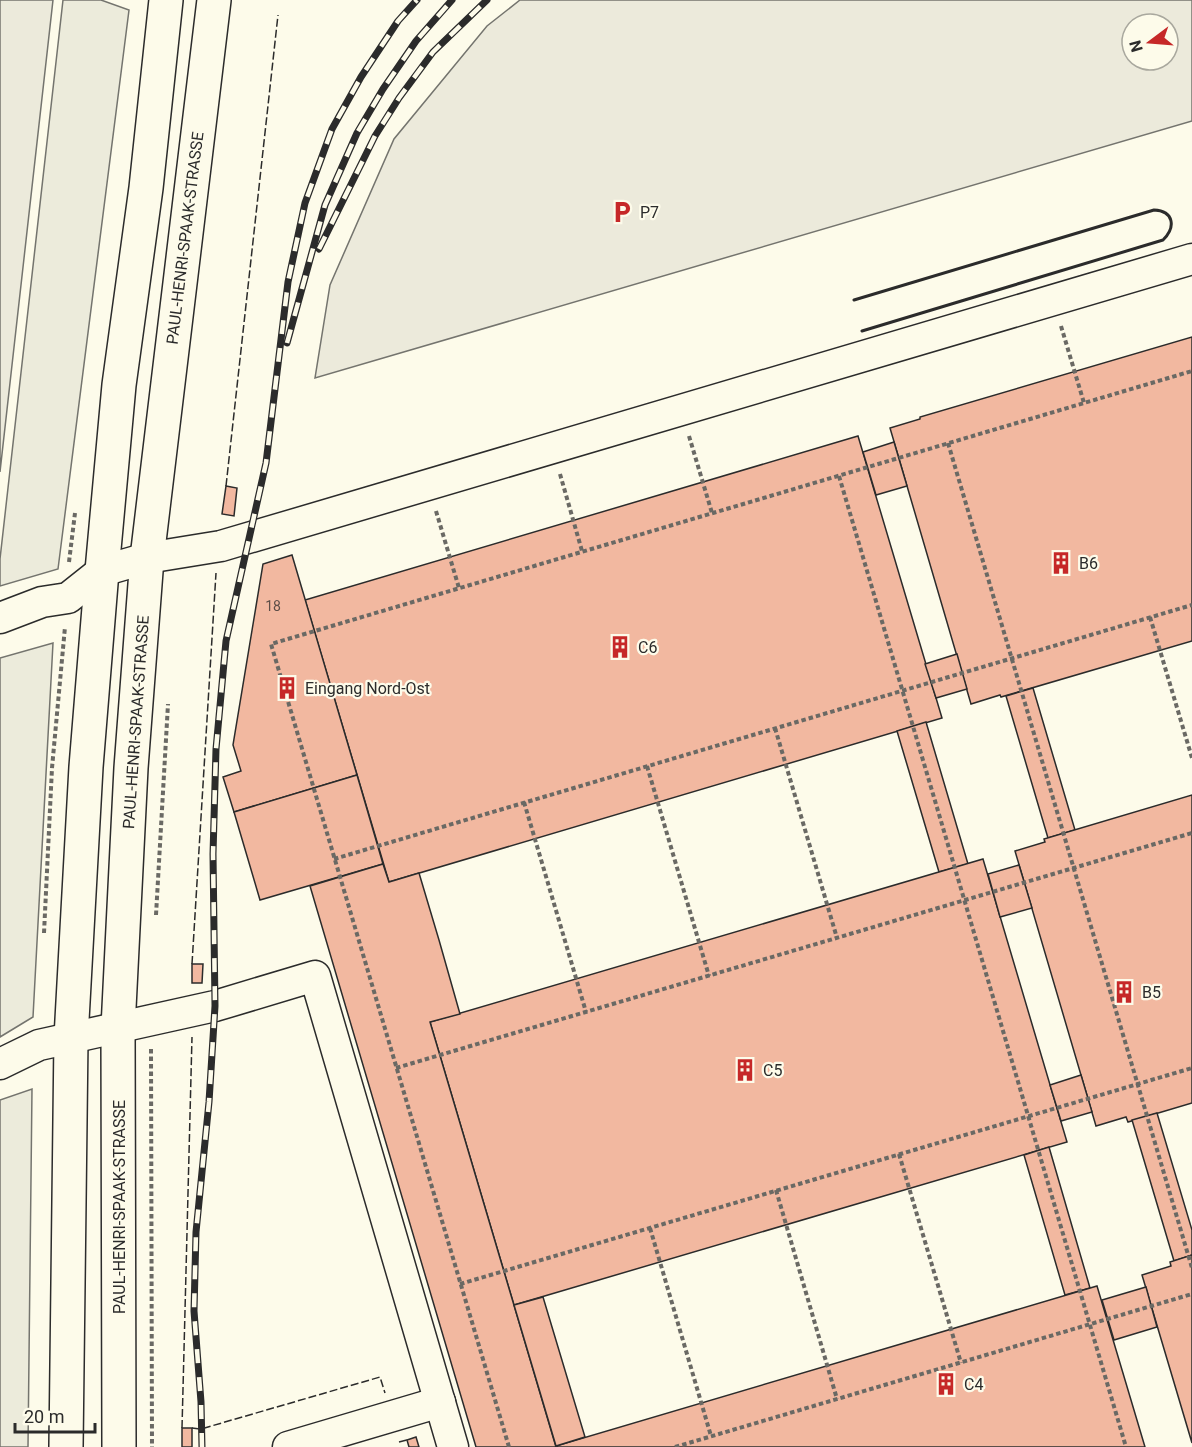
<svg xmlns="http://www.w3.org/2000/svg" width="1192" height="1447" viewBox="0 0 1192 1447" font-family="Roboto,sans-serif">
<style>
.green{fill:#ecebdb;stroke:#74746e;stroke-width:1.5}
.parking{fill:#eceadb;stroke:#74746e;stroke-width:1.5;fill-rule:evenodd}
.building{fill:#f2b8a0;stroke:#2b2b2b;stroke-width:1.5}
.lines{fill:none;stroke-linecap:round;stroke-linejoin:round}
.minor-casing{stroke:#2b2b2b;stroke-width:33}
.major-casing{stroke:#2b2b2b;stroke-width:36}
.path{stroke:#6a6964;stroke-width:4;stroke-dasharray:4.5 3;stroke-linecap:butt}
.minor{stroke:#fdfbea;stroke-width:30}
.major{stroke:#fdfbea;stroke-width:33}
.rail-casing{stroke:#2b2b2b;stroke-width:7}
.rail{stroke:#fdfbea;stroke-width:4.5;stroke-dasharray:14;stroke-linecap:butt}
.fence{stroke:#2b2b2b;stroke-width:1.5;stroke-dasharray:8 3;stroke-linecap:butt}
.wall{stroke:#2b2b2b;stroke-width:3}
.labels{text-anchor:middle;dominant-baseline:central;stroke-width:4.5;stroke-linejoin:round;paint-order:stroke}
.number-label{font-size:14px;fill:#5d4e48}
.poi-label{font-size:16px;fill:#2b2b2b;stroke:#fdfbea;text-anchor:start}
.street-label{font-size:16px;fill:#2b2b2b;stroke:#fdfbea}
</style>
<rect width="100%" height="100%" fill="#fdfbea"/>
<!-- green -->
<g class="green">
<polygon points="63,0 101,0 129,10 58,569 0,586 0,559"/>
<polygon points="53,643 33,1017 0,1037 0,658"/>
<polygon points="32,1089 28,1447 0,1447 0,1100"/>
</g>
<!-- parking -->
<g class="parking">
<polygon points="0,0 53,0 0,472"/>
<path d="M520,0H1192V121L315,378L330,285L394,139L487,26ZM1132,24H1168V60H1132Z"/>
</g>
<!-- building -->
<g class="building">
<polygon points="1192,337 1192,641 1001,697 1000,695 971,704 890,428 920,419 920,417"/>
<polygon points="858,436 942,718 389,882 305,600"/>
<polygon points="894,442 907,486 876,495 863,452"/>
<polygon points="226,486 237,488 234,516 222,514"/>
<polygon points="292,555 357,775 234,812 223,777 241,771 233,745 263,564"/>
<polygon points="957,654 967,689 936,698 925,664"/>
<polygon points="1033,688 1075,830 1048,838 1006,696"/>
<polygon points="926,722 968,864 939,872 897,731"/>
<polygon points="357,775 383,864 260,900 234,812"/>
<polygon points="1192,795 1192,1103 1128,1122 1126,1117 1096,1126 1015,851 1045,842 1044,839"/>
<polygon points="983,859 1067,1142 514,1305 430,1022"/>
<polygon points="383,864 389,882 419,873 439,940 460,1014 430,1022 556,1447 476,1447 310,886"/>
<polygon points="1019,865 1032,908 1000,917 988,874"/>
<polygon points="192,964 203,964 202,983 192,983"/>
<polygon points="1081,1075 1092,1112 1061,1121 1050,1085"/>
<polygon points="1157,1113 1192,1230 1192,1255 1174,1261 1132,1120"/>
<polygon points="1049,1147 1090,1288 1065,1295 1024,1155"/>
<polygon points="1192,1255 1192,1443 1142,1275 1171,1266 1170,1262"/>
<polygon points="1097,1286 1145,1447 556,1447 556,1446"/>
<polygon points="1146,1287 1157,1327 1114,1340 1102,1300"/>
<polygon points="543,1297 585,1437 556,1446 514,1305"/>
<rect x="182" y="1428" width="10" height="19"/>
<polygon points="416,1437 419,1447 409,1447 407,1440"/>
</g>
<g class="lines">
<!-- minor casing -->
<g class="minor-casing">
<g id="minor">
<polyline points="0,618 42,602 68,598 102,571 147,558 221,546 1192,259"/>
<polyline points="0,1064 39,1045 215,1006 315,976 453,1447"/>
<polyline points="288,1447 440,1402"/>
</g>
</g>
<!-- major casing -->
<g class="major-casing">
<g id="major">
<polyline points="66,1447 71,1038 86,767 102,571 119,385 146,188 166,0"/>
<polyline points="119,1447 118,1028 131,768 147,558 214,0"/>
</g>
</g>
<!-- path -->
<g class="path">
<polyline points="1061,326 1084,403"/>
<polyline points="689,436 712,513"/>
<polyline points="948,443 1192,1268"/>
<polyline points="560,474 582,551"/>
<polyline points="839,476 1126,1447"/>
<polyline points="436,511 459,588"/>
<polyline points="69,562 75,513"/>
<polyline points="1150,617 1192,758"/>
<polyline points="775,728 837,938"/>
<polyline points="647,766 709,976"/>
<polyline points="524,802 586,1012"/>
<polyline points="334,859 1192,605"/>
<polyline points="156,915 168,704"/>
<polyline points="44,933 52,768 65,627"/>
<polyline points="151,1049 152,1447"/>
<polyline points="396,1068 1192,833"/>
<polyline points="899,1154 961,1363"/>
<polyline points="776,1190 837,1399"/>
<polyline points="650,1228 711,1436"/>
<polyline points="460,1284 1192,1068"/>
<polyline points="509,1447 271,644 1192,371"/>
<polyline points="675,1447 1192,1294"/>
</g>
<!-- minor -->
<use href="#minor" class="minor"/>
<!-- major -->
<use href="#major" class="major"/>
<!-- rail casing -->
<g class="rail-casing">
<g id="rail">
<polyline points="319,249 375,136 399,98 433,52 487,0"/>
<polyline points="287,343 325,205 357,133 383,89 416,41 452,0"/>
<polyline points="202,1447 201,1402 194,1311 196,1232 209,1102 215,1006 213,854 216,749 226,641 266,463 288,282 305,203 332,129 361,77 398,21 417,0"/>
</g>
</g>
<!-- rail -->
<use href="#rail" class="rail"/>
<!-- fence -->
<g class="fence">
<polyline points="226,486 278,15"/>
<polyline points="192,964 216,573"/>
<polyline points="182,1428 192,1037"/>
<polyline points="192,1428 201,1429 380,1377 385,1393"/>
<polyline points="399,1442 407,1440"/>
</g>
<!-- wall -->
<path class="wall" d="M854,300L1154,210C1174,211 1176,227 1163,240L862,331"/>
</g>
<!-- icons -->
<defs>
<g id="parking-bare" transform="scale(1.8)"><path d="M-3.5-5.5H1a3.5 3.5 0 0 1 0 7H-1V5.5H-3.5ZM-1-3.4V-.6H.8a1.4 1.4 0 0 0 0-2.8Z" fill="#c62828" stroke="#fdfbea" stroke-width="2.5" paint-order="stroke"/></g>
<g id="building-bare" transform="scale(1.8)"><path d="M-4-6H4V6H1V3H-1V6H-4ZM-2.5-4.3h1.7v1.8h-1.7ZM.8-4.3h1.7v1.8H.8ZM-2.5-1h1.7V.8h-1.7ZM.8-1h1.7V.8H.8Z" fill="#c62828" stroke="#fdfbea" stroke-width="2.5" paint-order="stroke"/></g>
</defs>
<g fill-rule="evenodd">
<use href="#parking-bare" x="622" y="212"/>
<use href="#building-bare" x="1061" y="563"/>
<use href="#building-bare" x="620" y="647"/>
<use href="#building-bare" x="287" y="688"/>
<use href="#building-bare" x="1124" y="992"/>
<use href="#building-bare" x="745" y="1070"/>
<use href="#building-bare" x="946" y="1384"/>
</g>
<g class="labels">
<!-- number labels -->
<g class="number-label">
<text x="273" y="606">18</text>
</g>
<!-- poi labels -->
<g class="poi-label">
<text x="640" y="212">P7</text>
<text x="1079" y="563">B6</text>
<text x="638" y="647">C6</text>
<text x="305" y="688">Eingang Nord-Ost</text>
<text x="1142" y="992">B5</text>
<text x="763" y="1070">C5</text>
<text x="964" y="1384">C4</text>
</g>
<!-- street labels -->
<g class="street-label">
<text transform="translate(185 238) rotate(-83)">PAUL-HENRI-SPAAK-STRASSE</text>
<text transform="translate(136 722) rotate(-86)">PAUL-HENRI-SPAAK-STRASSE</text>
<text transform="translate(119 1207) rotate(-90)">PAUL-HENRI-SPAAK-STRASSE</text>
</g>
</g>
<!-- north arrow -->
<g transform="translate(1150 42) rotate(254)"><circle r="28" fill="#fdfbea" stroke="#a9a89e" stroke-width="1.5"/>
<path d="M0-4.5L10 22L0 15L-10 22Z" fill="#c62828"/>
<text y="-9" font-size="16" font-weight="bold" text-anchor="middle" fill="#2b2b2b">N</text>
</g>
<!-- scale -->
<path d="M15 1423v9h80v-9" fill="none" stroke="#2b2b2b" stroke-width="3"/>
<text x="24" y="1423" font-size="18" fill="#2b2b2b" stroke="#fdfbea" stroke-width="4.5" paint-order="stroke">20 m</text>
</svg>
